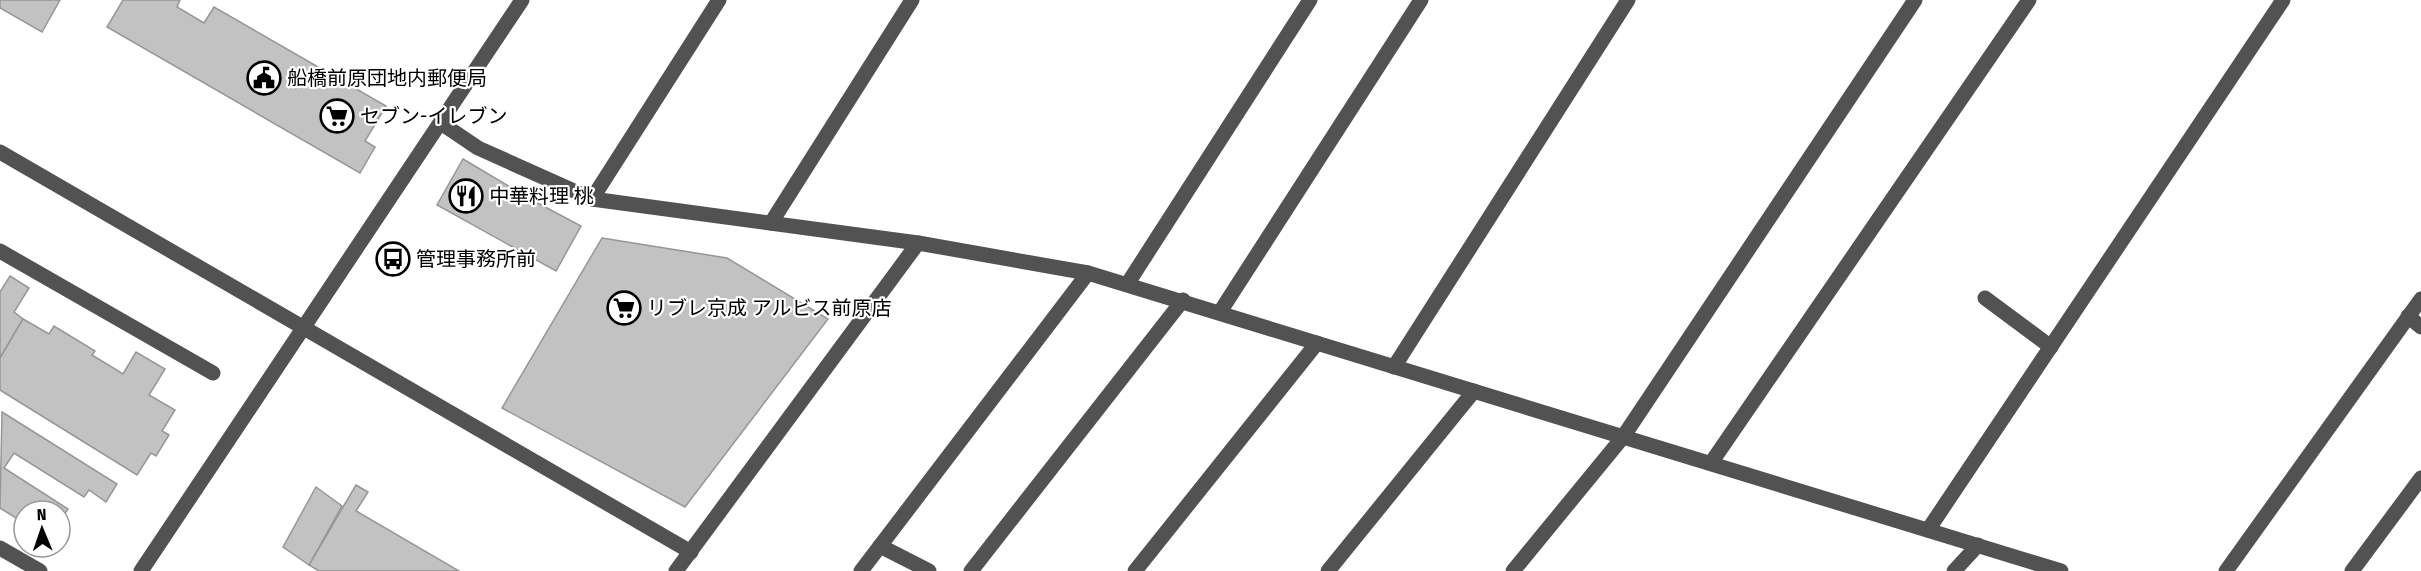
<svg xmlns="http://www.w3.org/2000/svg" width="2421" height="571" viewBox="0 0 2421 571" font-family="'Fira Sans Condensed','Noto Sans JP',sans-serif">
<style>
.building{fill:#c2c2c2;stroke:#969696;stroke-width:1.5}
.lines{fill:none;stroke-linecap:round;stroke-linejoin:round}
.minor{stroke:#525252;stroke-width:15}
.labels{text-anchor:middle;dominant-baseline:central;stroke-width:4.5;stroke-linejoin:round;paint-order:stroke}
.poi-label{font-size:20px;fill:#000;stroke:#fff;text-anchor:start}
</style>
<rect width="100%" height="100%" fill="#fff"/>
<!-- building -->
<g class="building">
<polygon points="0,0 60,0 42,32 0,8"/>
<polygon points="123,0 180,0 177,7 204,23 214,7 386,106 365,141 375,147 360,173 107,27"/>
<polygon points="463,159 532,200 581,226 556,271 437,205"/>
<polygon points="602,238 727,258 828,319 685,507 502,408"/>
<polygon points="10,276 29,288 14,312 23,319 0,358 0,292"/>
<polygon points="23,319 49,334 54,326 95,351 92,355 123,374 136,352 165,369 149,395 175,410 162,431 169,435 156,456 151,453 137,475 0,390 0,358"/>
<polygon points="2,412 117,484 106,502 89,490 84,497 14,453 4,468 68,509 60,521 60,511 24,511 24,523 0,508"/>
<polygon points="356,485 368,492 356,511 459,571 319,571 309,565"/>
<polygon points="316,487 342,506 309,565 283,547"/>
<polygon points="60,526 68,531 60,544"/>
</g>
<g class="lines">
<!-- minor -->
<g class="minor">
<polyline points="441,123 478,148 592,199 918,243 1088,273 2061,571"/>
<polyline points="0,152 691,552"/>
<polyline points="592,199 719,0"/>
<polyline points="771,223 912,0"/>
<polyline points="0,251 213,373"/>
<polyline points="1128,283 1310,0"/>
<polyline points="1985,298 2051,347"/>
<polyline points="1220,312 1421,0"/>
<polyline points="2408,316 2421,327"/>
<polyline points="1394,367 1628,0"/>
<polyline points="1711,463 2029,0"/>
<polyline points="1928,530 2283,0"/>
<polyline points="880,546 929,571"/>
<polyline points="0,548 40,571"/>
<polyline points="141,571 522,0"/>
<polyline points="676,571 918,243"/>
<polyline points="861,571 1088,273"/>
<polyline points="971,571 1183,300"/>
<polyline points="1135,571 1317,343"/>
<polyline points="1328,571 1474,391"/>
<polyline points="1513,571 1623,437 1915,0"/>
<polyline points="1954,571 1978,545"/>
<polyline points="2226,571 2421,299"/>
<polyline points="2352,571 2421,478"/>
</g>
</g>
<!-- icons -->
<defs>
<g id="civic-ring" transform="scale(1.725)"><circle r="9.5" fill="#fff" stroke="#000" stroke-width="1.5"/><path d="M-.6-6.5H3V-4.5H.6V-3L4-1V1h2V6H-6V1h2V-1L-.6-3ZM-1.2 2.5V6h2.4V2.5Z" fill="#000"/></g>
<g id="supermarket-ring" transform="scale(1.725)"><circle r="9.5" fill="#fff" stroke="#000" stroke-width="1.5"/><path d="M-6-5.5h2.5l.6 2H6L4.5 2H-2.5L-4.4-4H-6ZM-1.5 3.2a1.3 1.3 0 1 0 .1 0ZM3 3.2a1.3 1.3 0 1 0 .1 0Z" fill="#000"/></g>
<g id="restaurant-ring" transform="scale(1.725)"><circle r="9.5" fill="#fff" stroke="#000" stroke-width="1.5"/><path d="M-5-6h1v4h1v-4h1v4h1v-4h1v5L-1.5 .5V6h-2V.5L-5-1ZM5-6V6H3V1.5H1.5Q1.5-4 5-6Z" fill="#000"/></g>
<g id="bus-ring" transform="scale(1.725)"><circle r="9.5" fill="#fff" stroke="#000" stroke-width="1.5"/><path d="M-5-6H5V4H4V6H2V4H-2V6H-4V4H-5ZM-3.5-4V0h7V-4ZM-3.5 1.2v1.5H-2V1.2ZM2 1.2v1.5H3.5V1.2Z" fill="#000"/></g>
</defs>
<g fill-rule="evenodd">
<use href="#civic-ring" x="264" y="78"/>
<use href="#supermarket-ring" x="337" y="116"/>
<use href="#restaurant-ring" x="466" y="196"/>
<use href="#bus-ring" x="393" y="259"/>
<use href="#supermarket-ring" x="624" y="308"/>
</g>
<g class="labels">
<!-- poi labels -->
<g class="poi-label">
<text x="287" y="78">船橋前原団地内郵便局</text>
<text x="360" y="116">セブン-イレブン</text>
<text x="489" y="196">中華料理 桃</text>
<text x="416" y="259">管理事務所前</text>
<text x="647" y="308">リブレ京成 アルビス前原店</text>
</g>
</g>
<!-- north arrow -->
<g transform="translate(42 529) rotate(358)"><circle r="28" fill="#ffffff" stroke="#999999" stroke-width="1.5"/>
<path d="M0-4.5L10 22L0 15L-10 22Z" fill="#000000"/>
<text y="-9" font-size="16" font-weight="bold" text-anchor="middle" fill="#000000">N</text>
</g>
</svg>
